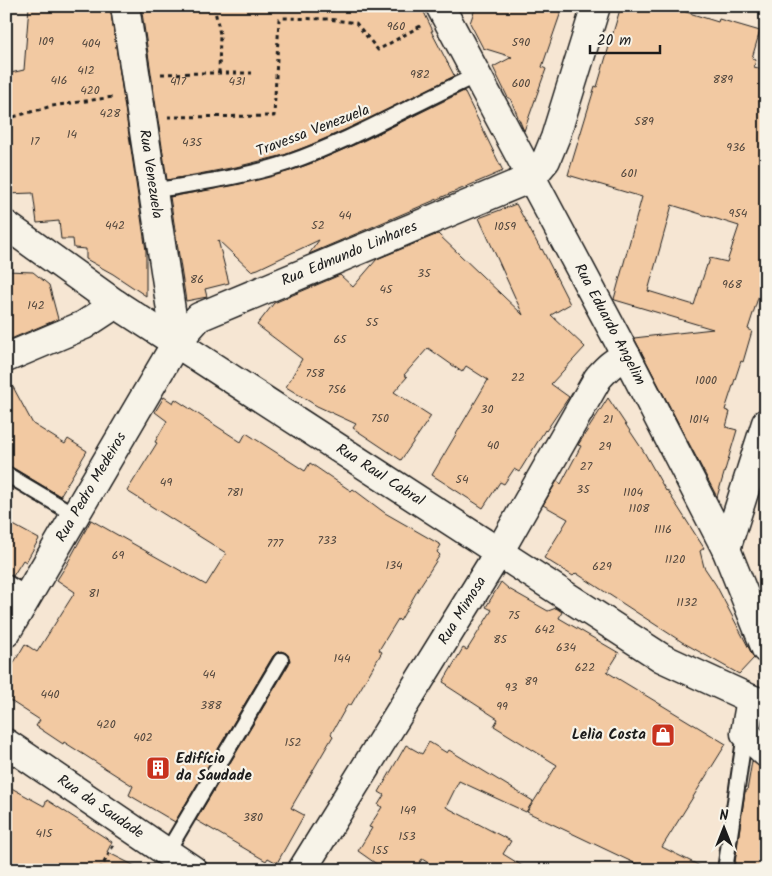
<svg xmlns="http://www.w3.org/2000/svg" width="772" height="876" viewBox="0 0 772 876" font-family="Kalam,sans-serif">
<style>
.building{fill:#f2c9a2;stroke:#1c1c1c;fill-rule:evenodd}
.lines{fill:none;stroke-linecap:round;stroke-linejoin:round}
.service-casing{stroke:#1c1c1c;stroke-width:18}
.minor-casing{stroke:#1c1c1c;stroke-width:31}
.secondary-casing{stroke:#1c1c1c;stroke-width:31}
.path{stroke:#1c1c1c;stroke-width:3;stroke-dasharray:4 4;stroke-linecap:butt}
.service{stroke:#f7f3e8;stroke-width:14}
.minor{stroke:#f7f3e8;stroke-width:28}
.secondary{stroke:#f7f3e8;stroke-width:28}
.labels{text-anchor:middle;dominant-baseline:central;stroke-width:4.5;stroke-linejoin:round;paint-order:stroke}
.number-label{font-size:12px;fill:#52473e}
.street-label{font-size:15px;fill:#1c1c1c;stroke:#f7f3e8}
.poi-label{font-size:15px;font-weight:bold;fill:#1c1c1c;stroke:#f7f3e8;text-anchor:end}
</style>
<rect width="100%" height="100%" fill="#f6e6d3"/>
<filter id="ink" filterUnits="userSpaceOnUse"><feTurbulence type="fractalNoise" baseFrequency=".02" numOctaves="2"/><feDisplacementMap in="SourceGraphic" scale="10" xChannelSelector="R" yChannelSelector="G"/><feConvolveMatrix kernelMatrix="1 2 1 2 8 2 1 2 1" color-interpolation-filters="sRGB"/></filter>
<g filter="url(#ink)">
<!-- building -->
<g class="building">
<polygon points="29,6 110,6 146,251 146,296 113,274 86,259 86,249 74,248 73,239 61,239 59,221 37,223 33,193 6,194 6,74 24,70"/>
<polygon points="141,6 421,6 433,31 431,31 454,75 454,74 455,76 356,125 308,146 284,155 236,167 167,180"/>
<polygon points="476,6 563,6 542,67 546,69 524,131 510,98 508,98 493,67 512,57 483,48 470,23"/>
<path d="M621,6H667L718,22L719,19L760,31L752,58L756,60L754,67L766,70V96L761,112L766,113V273L748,329L752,331L743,362L741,361L725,410L730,412L726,427L737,430L717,497L634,338L713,329L615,300L614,299L642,197L568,175L595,86L597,87ZM672,205L739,226L727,262L710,258L708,265H707L694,305L648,291Z"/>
<polygon points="464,91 503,171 309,254 319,240 258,269 251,271 218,240 229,283 205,289 207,297 186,301 170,197 239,184 290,171 315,162 363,141"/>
<polygon points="516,204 541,250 542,249 570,304 551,315 585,347 551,384 569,397 546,431 545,430 519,472 514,469 504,484 500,482 483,508 432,475 488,380 466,366 462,372 428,348 404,375 407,377 394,392 431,416 401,460 353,428 356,424 317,406 286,387 302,359 257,325 274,303 340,275 353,287 377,259 438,234 523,315 479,218"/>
<polygon points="6,271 33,272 49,285 58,319 6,341"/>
<polygon points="6,374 33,424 65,444 68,439 87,451 60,496 10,466 6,465"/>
<polygon points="164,397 173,403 175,399 241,442 246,433 305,471 310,463 351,491 353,489 385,513 441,545 437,552 440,555 420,586 400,621 398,619 379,650 382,652 351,705 348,704 331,734 333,736 291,808 304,815 277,863 268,858 266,861 196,820 289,664 290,660 288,655 286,653 281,651 276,653 273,656 175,822 129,795 133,786 64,742 63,744 36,726 40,720 6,698 6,676 25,644 37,652 75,592 57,580 67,564 91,520 206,585 226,553 127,491 157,443 155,442 167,421 155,412"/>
<polygon points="608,398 644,452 666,491 667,490 704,548 700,551 704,567 716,585 754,658 739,674 682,642 576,573 573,576 544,558 568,519 543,505 557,481 561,484 581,446 578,445"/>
<polygon points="6,521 39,539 26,562 23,560 13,576 6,573"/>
<polygon points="501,582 509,589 548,611 556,608 562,612 559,618 619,653 607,672 726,744 662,847 708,870 649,870 527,812 557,765 494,726 498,719 447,686 448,685 443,682 463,648 467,650 492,610 486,607"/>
<polygon points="429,742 447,753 449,750 533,801 526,812 459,781 446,807 511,841 503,854 529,870 440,870 422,859 415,870 385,870 358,851 372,828 369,827 382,807 378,805 384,795 379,792 406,745 422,754"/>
<polygon points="752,761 762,768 766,768 766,870 734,870 745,791 747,791"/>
<polygon points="6,785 44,806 47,800 112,842 107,852 143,870 6,870"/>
</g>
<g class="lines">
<!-- service casing -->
<g class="service-casing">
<g id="service">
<path d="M153,191C197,183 245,177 287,163C353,140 413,104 477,75"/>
<polyline points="6,474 75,515"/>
<polyline points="6,582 28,595"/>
<polyline points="167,852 281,660"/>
<polyline points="725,870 745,733"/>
</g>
</g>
<!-- minor casing -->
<g class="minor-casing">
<g id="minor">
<path id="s1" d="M125,6L176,343"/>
<path id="s2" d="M440,6L627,357L726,549L766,649"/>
<polyline points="6,358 84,325 116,304"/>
<polyline points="726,549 766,423"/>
<path id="s3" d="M6,633L176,343L199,317L531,178L546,160L555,138L596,6"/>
<polyline points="751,699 745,733 766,753"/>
<path id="s4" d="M302,870L499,552L598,378C607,368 613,361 627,357"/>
</g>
</g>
<!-- secondary casing -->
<g class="secondary-casing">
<g id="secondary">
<path id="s5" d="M6,225L116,304L662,658L751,699L766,704"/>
<path id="s6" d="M6,743L193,870"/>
</g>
</g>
<!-- path -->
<g class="path">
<polyline points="214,6 220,34 219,73"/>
<polyline points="161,74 204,73 252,73"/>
<polyline points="168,117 274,116 279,19 282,18 328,19 356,23 378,50 422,25"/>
<polyline points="6,119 52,106 113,97"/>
<polyline points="100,870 113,846"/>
</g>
<!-- service -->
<use href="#service" class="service"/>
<!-- minor -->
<use href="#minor" class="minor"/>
<!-- secondary -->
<use href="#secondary" class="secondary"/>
</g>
</g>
<!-- icons -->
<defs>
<g id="shop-square" transform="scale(1.25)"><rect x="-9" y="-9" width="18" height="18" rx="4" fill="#c8321e" stroke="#f7f3e8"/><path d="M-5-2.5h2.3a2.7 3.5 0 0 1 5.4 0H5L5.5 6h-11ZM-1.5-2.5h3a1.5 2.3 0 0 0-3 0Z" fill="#fff"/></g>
<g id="building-square" transform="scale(1.25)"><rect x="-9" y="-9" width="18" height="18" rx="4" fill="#c8321e" stroke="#f7f3e8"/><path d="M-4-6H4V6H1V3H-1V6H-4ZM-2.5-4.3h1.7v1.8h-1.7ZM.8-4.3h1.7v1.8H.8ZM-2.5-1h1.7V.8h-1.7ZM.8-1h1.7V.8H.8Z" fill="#fff"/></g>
</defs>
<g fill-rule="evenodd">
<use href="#shop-square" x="663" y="735"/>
<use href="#building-square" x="158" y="768"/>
</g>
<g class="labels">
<!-- number labels -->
<g class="number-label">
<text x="396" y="26">960</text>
<text x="46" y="41">109</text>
<text x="521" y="42">590</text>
<text x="91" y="43">404</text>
<text x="86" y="70">412</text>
<text x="420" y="74">982</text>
<text x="723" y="79">889</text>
<text x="59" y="80">416</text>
<text x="178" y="81">417</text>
<text x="237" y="81">431</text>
<text x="521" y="83">600</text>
<text x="90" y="90">420</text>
<text x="110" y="113">428</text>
<text x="644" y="121">589</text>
<text x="72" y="134">14</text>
<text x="35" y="141">17</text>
<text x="192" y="142">435</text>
<text x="736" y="147">936</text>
<text x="629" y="173">601</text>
<text x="738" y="213">954</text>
<text x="345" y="215">44</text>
<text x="115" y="225">442</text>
<text x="318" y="225">52</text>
<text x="505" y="226">1059</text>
<text x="424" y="273">35</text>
<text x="197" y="279">86</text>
<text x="732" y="284">968</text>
<text x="386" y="289">45</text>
<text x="36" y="305">142</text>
<text x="372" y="322">55</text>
<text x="340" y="339">65</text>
<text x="315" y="373">758</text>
<text x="518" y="377">22</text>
<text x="706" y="380">1000</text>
<text x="337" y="389">756</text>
<text x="487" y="409">30</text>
<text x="380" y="418">750</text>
<text x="608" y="419">21</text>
<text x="699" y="419">1014</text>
<text x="493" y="445">40</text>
<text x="605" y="446">29</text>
<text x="586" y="466">27</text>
<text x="462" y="479">54</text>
<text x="166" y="482">49</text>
<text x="583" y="489">35</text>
<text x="235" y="492">781</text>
<text x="633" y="492">1104</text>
<text x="639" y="508">1108</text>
<text x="663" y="529">1116</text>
<text x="327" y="540">733</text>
<text x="275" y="543">777</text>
<text x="118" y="555">69</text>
<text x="675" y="559">1120</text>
<text x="394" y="565">134</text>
<text x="602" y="566">629</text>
<text x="94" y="593">81</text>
<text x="687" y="602">1132</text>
<text x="514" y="615">75</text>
<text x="545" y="629">642</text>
<text x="500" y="639">85</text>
<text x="566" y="647">634</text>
<text x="342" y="658">144</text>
<text x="585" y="667">622</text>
<text x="209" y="674">44</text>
<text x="531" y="681">89</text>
<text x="511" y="687">93</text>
<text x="50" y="694">440</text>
<text x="211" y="705">388</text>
<text x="502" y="706">99</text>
<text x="106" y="724">420</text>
<text x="143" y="737">402</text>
<text x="293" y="742">152</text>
<text x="408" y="810">149</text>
<text x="253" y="817">380</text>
<text x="44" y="833">415</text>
<text x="407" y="836">153</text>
<text x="380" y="850">155</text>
</g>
<!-- street labels -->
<g class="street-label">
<text transform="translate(313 131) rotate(-21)">Travessa Venezuela</text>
<text stroke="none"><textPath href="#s1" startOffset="170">Rua Venezuela</textPath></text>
<text stroke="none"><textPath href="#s3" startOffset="534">Rua Edmundo Linhares</textPath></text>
<text stroke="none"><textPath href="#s2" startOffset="361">Rua Eduardo Angelim</textPath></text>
<text stroke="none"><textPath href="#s5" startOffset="450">Rua Raul Cabral</textPath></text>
<text stroke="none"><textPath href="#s3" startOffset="169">Rua Pedro Medeiros</textPath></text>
<text stroke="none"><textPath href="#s4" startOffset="305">Rua Mimosa</textPath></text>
<text stroke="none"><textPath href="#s6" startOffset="114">Rua da Saudade</textPath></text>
</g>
<!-- poi labels -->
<g class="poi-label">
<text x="646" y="735">Lelia Costa</text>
<text x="176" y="759" text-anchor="start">Edifício<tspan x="176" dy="17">da Saudade</tspan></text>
</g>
</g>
<!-- margin -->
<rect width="772" height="876" fill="none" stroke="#f7f3e8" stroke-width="25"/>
<rect x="12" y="12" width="747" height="851" fill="none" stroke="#1c1c1c" stroke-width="2" filter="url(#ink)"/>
<!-- north arrow -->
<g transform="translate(724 828)" stroke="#f7f3e8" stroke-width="4" paint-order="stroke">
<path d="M0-4L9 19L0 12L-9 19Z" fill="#1c1c1c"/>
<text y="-8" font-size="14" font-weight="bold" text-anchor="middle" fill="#1c1c1c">N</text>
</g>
<!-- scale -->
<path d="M590 45v8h70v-8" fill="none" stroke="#1c1c1c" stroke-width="2.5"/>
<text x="597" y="45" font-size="15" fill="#1c1c1c" stroke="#f7f3e8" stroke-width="4" paint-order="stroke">20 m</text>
</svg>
